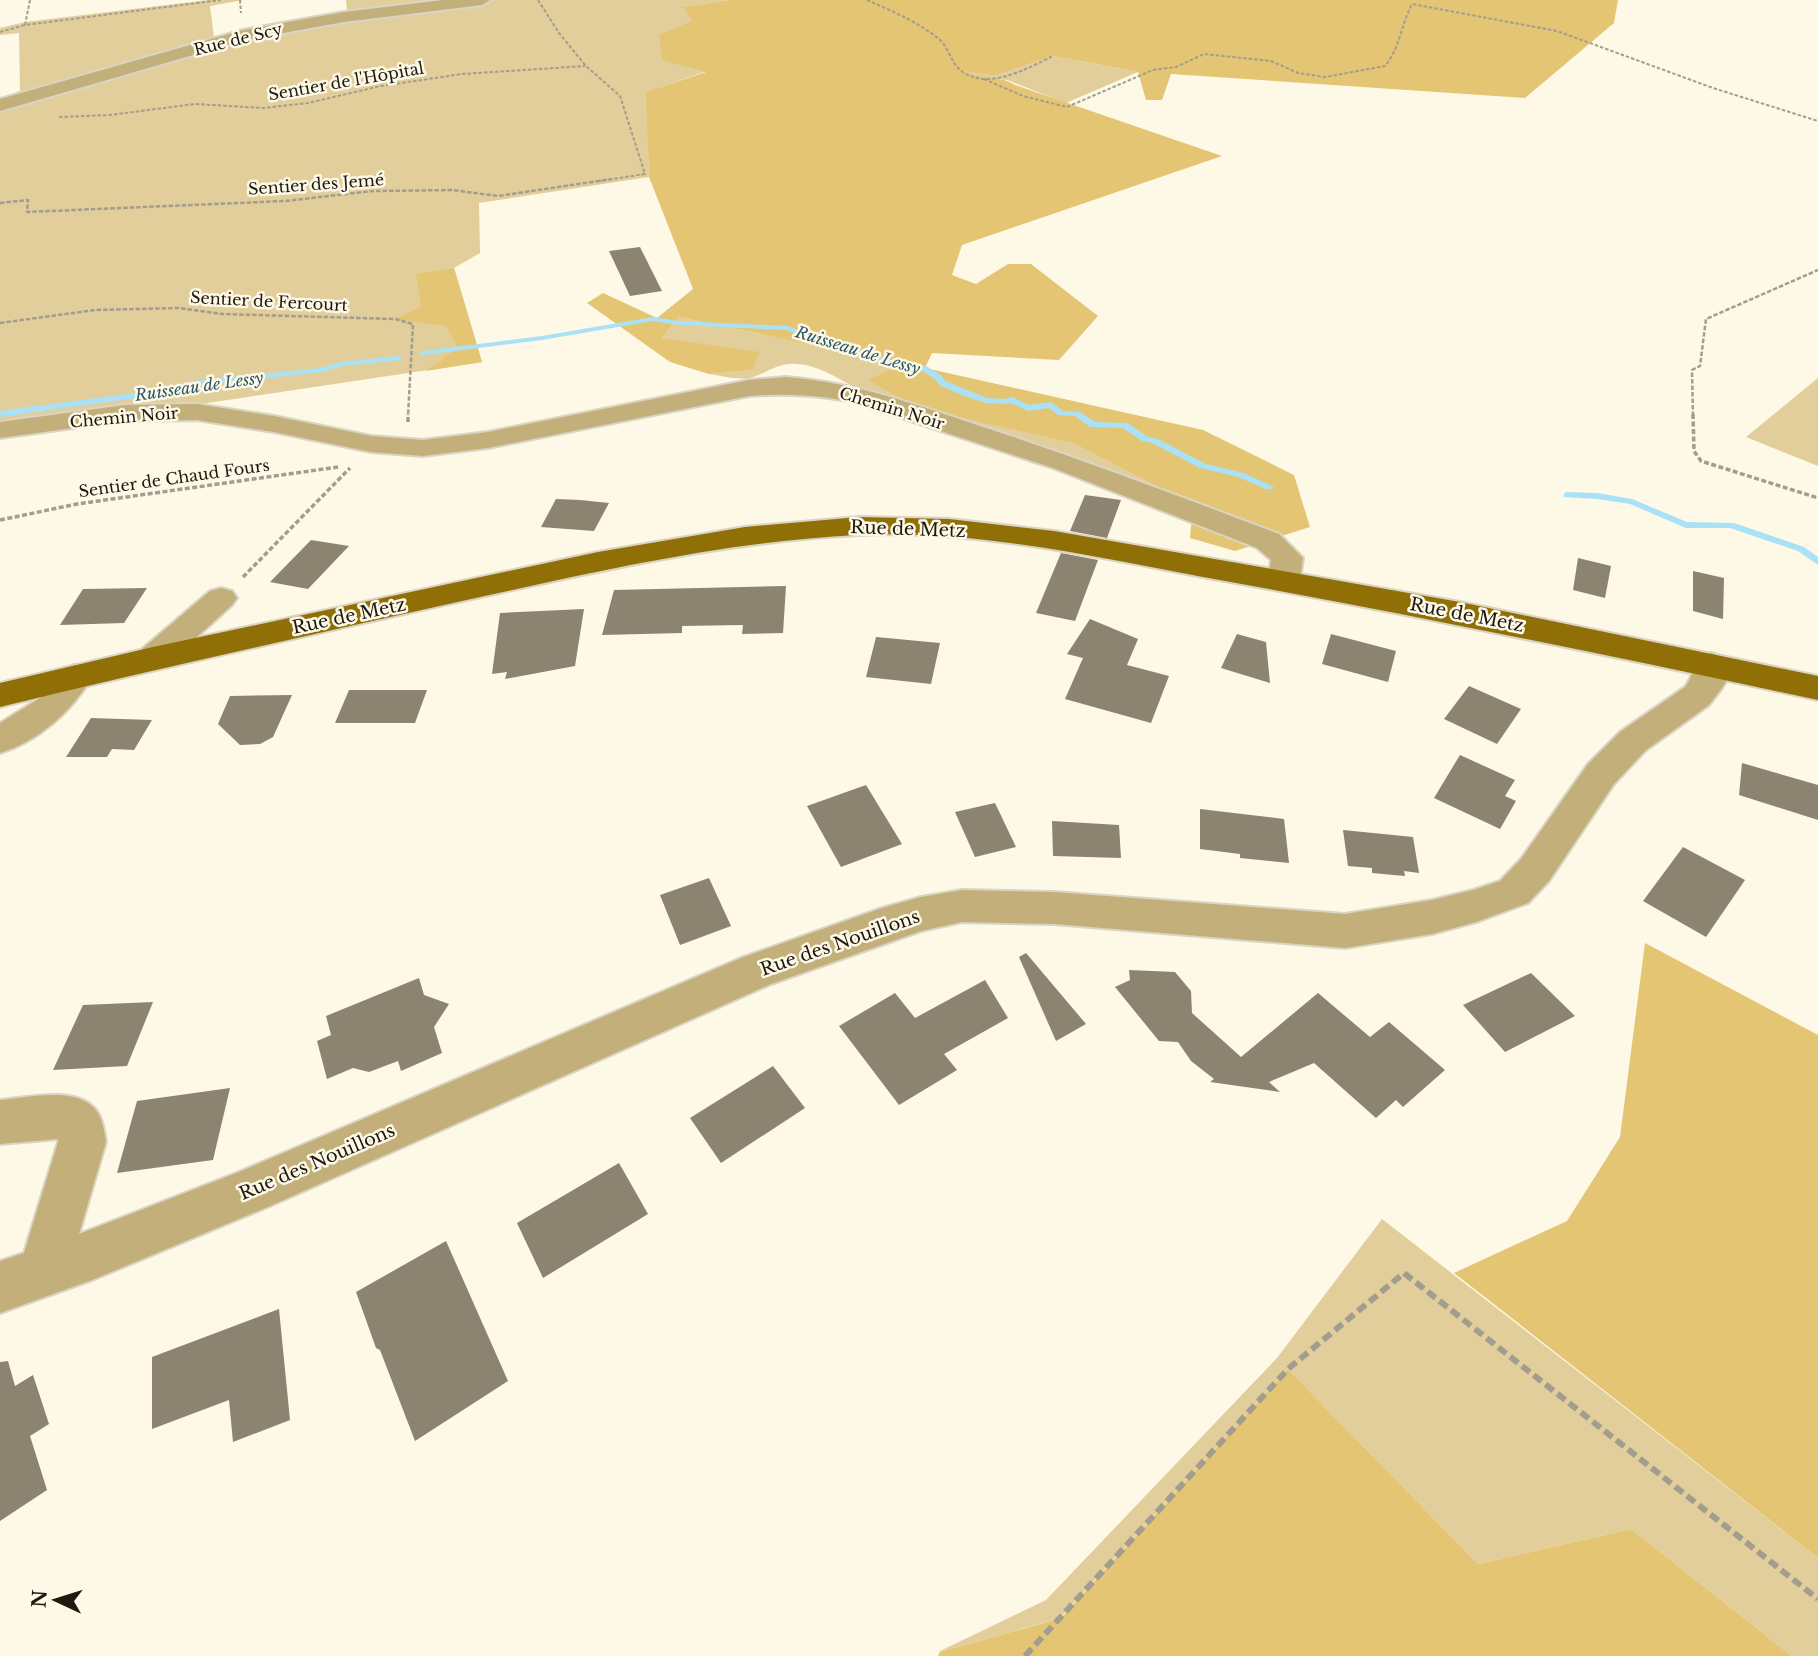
<svg xmlns="http://www.w3.org/2000/svg" width="1818" height="1656" viewBox="0 0 1818 1656" font-family="'Libre Baskerville',serif">
<style>
.green{fill:#e2ce9b}
.forest{fill:#e4c574}
.lines{fill:none;stroke-linecap:round;stroke-linejoin:round}
.stream{fill:#a9e2f6;fill-rule:evenodd}
.building{fill:#8c8470}
.minor-casing{stroke:#dad4c4;stroke-width:4}
.major-casing{stroke:#dad4c4;stroke-width:4}
.path-far3{stroke:#a29d8f;stroke-width:2;stroke-dasharray:3.5 2;stroke-linecap:butt}
.path-far2{stroke:#a29d8f;stroke-width:2.5;stroke-dasharray:4.5 2;stroke-linecap:butt}
.path-far1{stroke:#a29d8f;stroke-width:3.5;stroke-dasharray:5 2.5;stroke-linecap:butt}
.path{stroke:#a29d8f;stroke-width:6;stroke-dasharray:10 5;stroke-linecap:butt}
.minor{fill:#c3af79;fill-rule:evenodd}
.major{fill:#907006;fill-rule:evenodd}
.labels{text-anchor:middle;dominant-baseline:central;stroke-width:5;stroke-linejoin:round;paint-order:stroke}
.far-street-label{font-size:16px;fill:#1c1911;stroke:#fef8e6}
.far-water-label{font-size:16px;font-style:italic;fill:#2a5665;stroke:#fef8e6}
.street-label{font-size:18px;fill:#1c1911;stroke:#fef8e6}
</style>
<rect width="100%" height="100%" fill="#fef8e6"/>
<!-- green -->
<g class="green">
<polygon points="208,0 243,0 210,6 214,38 347,13 346,0 729,0 684,7 692,21 707,71 647,92 649,177 479,203 480,253 454,268 482,362 0,434 0,98 20,91 19,33 0,35 0,28 25,22"/>
<polygon points="1053,56 1138,72 1066,103 1007,80 976,77 960,70 995,76"/>
<path d="M679,317L905,364L869,380L914,407L1074,442L1194,505L859,390C837,378 810,359 783,365C773,367 763,374 753,377C739,381 723,376 709,374L753,370L662,338Z"/>
<polygon points="1818,378 1818,466 1746,437"/>
<polygon points="1382,1219 1818,1558 1818,1656 1792,1656 1631,1529 1478,1564 1288,1369 1060,1618 940,1652 938,1656 940,1651 1046,1600 1277,1358"/>
</g>
<!-- forest -->
<g class="forest">
<path d="M729,0H1618L1614,23L1525,98L1171,74L1162,100H1146L1138,72L1053,56L995,76L964,71C980,80 1000,75 1015,85L1222,156L962,245L952,275L976,284L1008,264H1031L1098,316L1059,360L932,353L925,368L1203,430L1294,475L1310,527L1235,551L1190,538L1193,505L1074,443L914,407L868,380L903,364L679,317L662,338L759,352L753,370L709,374L670,362L587,303L603,293L657,318L693,289L649,177L646,92L706,72L662,60L659,35L692,21L683,7Z"/>
<polygon points="454,268 482,362 426,371 458,348 446,326 395,319 421,307 416,274"/>
<polygon points="1645,943 1818,1035 1818,1558 1454,1273 1567,1221 1620,1137"/>
<polygon points="1288,1369 1478,1564 1631,1529 1792,1656 938,1656 940,1652 1061,1618"/>
</g>
<g class="lines">
<!-- stream -->
<g class="stream">
<polygon points="653,317 679,321 787,326 904,364 926,366 942,376 945,381 987,398 1004,399 1012,397 1029,405 1051,402 1063,411 1080,412 1095,422 1128,423 1148,437 1158,439 1206,464 1244,473 1274,487 1272,489 1266,489 1238,477 1200,468 1152,443 1142,441 1123,428 1090,427 1075,416 1058,415 1049,408 1028,411 1011,403 1004,404 986,403 964,396 939,385 936,380 921,370 900,368 872,357 843,351 786,330 679,325 653,321 542,340 423,355 419,353 423,351 542,336"/>
<polygon points="398,356 401,356 401,360 343,366 321,372 194,386 179,392 0,417 0,411 178,387 193,381 320,368 342,362"/>
<polygon points="1567,492 1597,493 1632,499 1687,522 1734,523 1804,547 1818,557 1818,565 1798,551 1730,528 1686,528 1630,504 1597,499 1564,497 1564,493"/>
</g>
</g>
<!-- building -->
<g class="building">
<polygon points="640,247 662,291 630,296 609,251"/>
<polygon points="1085,495 1121,500 1107,538 1070,531"/>
<polygon points="556,499 580,500 609,503 594,531 541,527"/>
<polygon points="311,540 349,546 308,589 270,582"/>
<polygon points="1061,553 1098,560 1075,621 1036,613"/>
<polygon points="1578,558 1611,566 1605,598 1573,590"/>
<polygon points="1693,571 1724,578 1723,619 1693,611"/>
<polygon points="786,586 783,633 742,634 743,625 682,626 682,633 602,635 614,590"/>
<polygon points="147,588 124,623 60,625 83,589"/>
<polygon points="584,609 575,666 505,679 507,672 492,674 500,613"/>
<polygon points="1090,619 1138,639 1127,665 1169,676 1151,723 1065,699 1083,658 1067,654"/>
<polygon points="1237,634 1266,642 1270,683 1221,668"/>
<polygon points="1331,634 1396,651 1388,682 1322,664"/>
<polygon points="876,637 940,643 931,684 866,677"/>
<polygon points="1469,686 1521,709 1497,744 1444,719"/>
<polygon points="349,690 427,690 415,723 335,723"/>
<polygon points="292,695 273,737 260,744 240,745 218,724 230,696"/>
<polygon points="91,718 152,720 134,750 112,749 107,757 66,757"/>
<polygon points="1460,755 1515,780 1505,796 1516,801 1500,829 1434,798"/>
<polygon points="1742,763 1818,785 1818,820 1739,795"/>
<polygon points="866,785 902,844 841,867 807,806"/>
<polygon points="995,803 1016,847 975,857 955,812"/>
<polygon points="1200,809 1284,819 1289,863 1240,858 1240,854 1200,849"/>
<polygon points="1052,821 1119,825 1121,858 1053,856"/>
<polygon points="1343,830 1413,837 1419,873 1404,871 1405,876 1372,873 1372,868 1348,866"/>
<polygon points="1683,847 1745,880 1706,937 1643,901"/>
<polygon points="709,878 731,926 680,945 660,895"/>
<polygon points="1026,953 1086,1024 1056,1041 1019,957"/>
<polygon points="1129,970 1175,972 1191,991 1192,1013 1241,1057 1318,993 1370,1037 1389,1022 1445,1070 1403,1107 1396,1100 1376,1118 1314,1063 1269,1082 1280,1092 1210,1082 1214,1079 1191,1061 1178,1042 1159,1041 1115,987 1130,980"/>
<polygon points="1531,973 1575,1016 1505,1052 1463,1005"/>
<polygon points="419,978 424,995 449,1004 434,1027 442,1053 401,1071 398,1061 369,1072 353,1068 327,1079 317,1041 331,1035 326,1016"/>
<polygon points="985,980 1008,1018 944,1054 957,1070 899,1105 839,1026 895,993 915,1018"/>
<polygon points="153,1002 127,1066 53,1070 83,1005"/>
<polygon points="773,1066 805,1108 721,1163 690,1118"/>
<polygon points="230,1088 213,1160 117,1173 137,1101"/>
<polygon points="619,1163 648,1214 543,1278 517,1223"/>
<polygon points="446,1241 508,1381 415,1441 380,1350 376,1348 356,1292"/>
<polygon points="279,1309 290,1420 233,1442 229,1400 152,1429 152,1357"/>
<polygon points="8,1361 15,1386 33,1375 49,1424 30,1436 47,1490 0,1521 0,1362"/>
</g>
<g class="lines">
<!-- minor casing -->
<g class="minor-casing">
<g id="minor">
<polygon points="443,0 490,0 482,5 344,22 245,40 0,111 0,99 243,30 344,12"/>
<path d="M786,377C853,382 914,404 977,425C1079,458 1179,496 1279,534L1303,558L1300,580L1295,587L1284,590L1273,587L1268,580L1271,560L1257,548L1053,468L853,402C818,395 785,393 749,396L488,448L423,456L371,452L274,432L197,420L125,421L0,438V422L125,405L197,404L274,416L371,436L423,440L488,432L749,380Z"/>
<polygon points="221,588 232,591 237,598 232,605 165,666 153,669 141,666 136,658 141,650 210,591"/>
<path d="M1711,653L1723,657L1728,665L1727,680L1722,688L1709,705L1646,750L1614,784L1549,881L1528,903L1476,922L1432,934L1345,948L1054,924L962,922L921,931L771,984L270,1206L92,1280L0,1313V1261L24,1253L58,1142V1139L0,1144V1100C26,1098 71,1087 92,1106C102,1114 104,1130 106,1142L79,1234L239,1172L741,958L882,908L921,897L962,890L1054,892L1345,914L1432,900L1473,890L1500,881L1521,859L1588,764L1620,732L1685,687C1693,677 1692,668 1699,657Z"/>
<path d="M75,665L87,669L92,677C72,711 39,741 0,753V723L40,698L63,669Z"/>
</g>
</g>
<!-- major casing -->
<g class="major-casing">
<path id="major" d="M859,517L949,519L1054,531L1460,602L1818,676V700C1621,658 1424,617 1225,581C1104,559 980,529 857,535C720,542 586,574 453,603C302,637 151,670 0,707V683L153,647L598,552L745,527Z"/>
</g>
<!-- path-far3 -->
<g class="path-far3">
<polyline points="30,0 25,25 221,0"/>
<polyline points="240,0 241,13"/>
<polyline points="538,0 559,33 586,66 620,96 645,174 600,181"/>
<path d="M867,0C892,11 918,22 939,39C949,48 951,62 960,70C987,92 1028,68 1053,56"/>
<polyline points="0,32 25,25"/>
<path d="M984,79L1023,96L1067,107L1153,70L1176,67L1204,54L1271,61L1298,73L1325,77L1385,66C1400,48 1401,25 1412,4L1557,31L1713,88L1818,121"/>
<polyline points="59,117 110,115 195,104 263,108 308,103 381,86 462,74 585,66"/>
</g>
<!-- path-far2 -->
<g class="path-far2">
<polyline points="0,203 28,200 27,212 285,201 373,191 452,190 498,196 612,179"/>
<polyline points="0,323 95,310 179,308 222,314 395,319 413,324 408,416"/>
<polyline points="1693,416 1692,370 1700,366 1706,319 1818,270"/>
</g>
<!-- path-far1 -->
<g class="path-far1">
<polyline points="1693,414 1694,451 1701,461 1818,498"/>
<polyline points="408,422 408,414"/>
<polyline points="0,520 77,504 338,467"/>
<polyline points="243,577 350,468"/>
</g>
<!-- path -->
<polyline class="path" points="1025,1656 1288,1369 1404,1273 1818,1599"/>
<!-- minor -->
<use href="#minor" class="minor"/>
<!-- major -->
<use href="#major" class="major"/>
</g>
<g class="labels">
<!-- far-street labels -->
<g class="far-street-label">
<text transform="translate(238 39) rotate(-14)">Rue de Scy</text>
<text transform="translate(346 81) rotate(-10)">Sentier de l'Hôpital</text>
<text transform="translate(316 184) rotate(-4)">Sentier des Jemé</text>
<text transform="translate(269 301) rotate(3)">Sentier de Fercourt</text>
<text transform="translate(892 408) rotate(17)">Chemin Noir</text>
<text transform="translate(124 417) rotate(-5)">Chemin Noir</text>
<text transform="translate(174 478) rotate(-8)">Sentier de Chaud Fours</text>
</g>
<!-- far-water labels -->
<g class="far-water-label">
<text transform="translate(858 350) rotate(17)">Ruisseau de Lessy</text>
<text transform="translate(199 386) rotate(-8)">Ruisseau de Lessy</text>
</g>
<!-- street labels -->
<g class="street-label">
<text transform="translate(908 529) rotate(2)">Rue de Metz</text>
<text transform="translate(1467 615) rotate(11)">Rue de Metz</text>
<text transform="translate(349 616) rotate(-12)">Rue de Metz</text>
<text transform="translate(840 943) rotate(-19)">Rue des Nouillons</text>
<text transform="translate(317 1162) rotate(-23)">Rue des Nouillons</text>
</g>
</g>
<!-- north arrow -->
<g transform="translate(56 1600) rotate(274)" stroke="#fef8e6" stroke-width="5" paint-order="stroke">
<path d="M0-5L12 26L0 18L-12 26Z" fill="#1c1911"/>
<text y="-10" font-size="19" font-weight="bold" text-anchor="middle" fill="#1c1911">N</text>
</g>
</svg>
